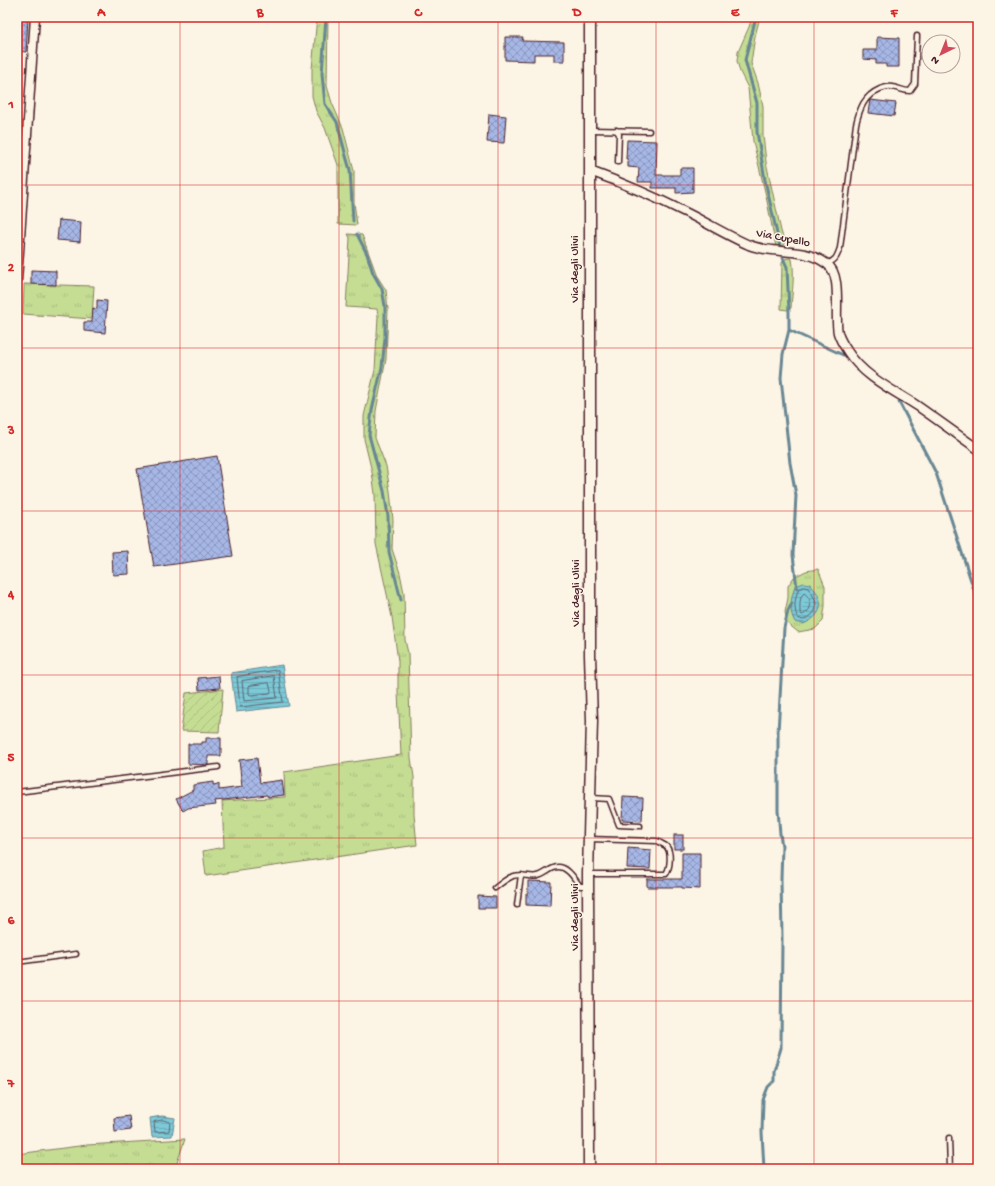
<svg xmlns="http://www.w3.org/2000/svg" width="995" height="1186" viewBox="0 0 995 1186" font-family="'Gochi Hand',sans-serif">
<style>
.grass{fill:url(#grass-tufts);stroke:#877e5f}
.garden{fill:url(#garden-furrows);stroke:#877e5f}
.water{fill:url(#water-rules);stroke:#678693}
.lines{fill:none;stroke-linecap:round;stroke-linejoin:round}
.shore{stroke:#5e6370;stroke-width:1}
.stream{stroke:#678693;stroke-width:3}
.building{fill:url(#building-cross-hatch);stroke:#4a1f2b}
.service-casing{stroke:#4a1f2b;stroke-width:7}
.minor-casing{stroke:#4a1f2b;stroke-width:11}
.tertiary-casing{stroke:#4a1f2b;stroke-width:13}
.service{stroke:#fcf5e5;stroke-width:4}
.minor{stroke:#fcf5e5;stroke-width:8}
.tertiary{stroke:#fcf5e5;stroke-width:10}
.grid{fill:none;stroke:#d62828;stroke-width:1;stroke-opacity:0.55}
.labels{text-anchor:middle;dominant-baseline:central;stroke-width:3;stroke-linejoin:round;paint-order:stroke}
.street-label{font-size:12px;fill:#4a1f2b;stroke:#fcf5e5}
.neatline{fill:none;stroke:#d62828;stroke-width:1.5}
.grid-label{font-size:13px;text-anchor:middle;font-weight:bold;fill:#d62828}
</style>
<defs>
<pattern id="grass-tufts" width="24" height="20" patternUnits="userSpaceOnUse"><rect width="24" height="20" fill="#c4dd93"/><path d="M3 7l-1-3M5 7V3M7 7l1-3M15 17l-1-3M17 17v-4M19 17l1-3" fill="none" stroke="#aabd7f"/></pattern>
<pattern id="garden-furrows" width="10" height="10" patternUnits="userSpaceOnUse"><rect width="10" height="10" fill="#c4dd93"/><path d="M-1 1l2-2M0 10L10 0M9 11l2-2" fill="none" stroke="#aabd7f"/></pattern>
<pattern id="water-rules" width="6" height="5" patternUnits="userSpaceOnUse"><rect width="6" height="5" fill="#7bcad8"/><path d="M0 2.5h6" fill="none" stroke="#6cadba"/></pattern>
<pattern id="building-cross-hatch" width="8" height="8" patternUnits="userSpaceOnUse"><rect width="8" height="8" fill="#a6b7e6"/><path d="M0 0l8 8M0 8l8-8" fill="none" stroke="#8994bb"/></pattern>
</defs>
<rect width="100%" height="100%" fill="#fcf5e5"/>
<filter id="ink" filterUnits="userSpaceOnUse"><feTurbulence type="fractalNoise" baseFrequency=".025" numOctaves="2"/><feDisplacementMap in="SourceGraphic" scale="8" xChannelSelector="R" yChannelSelector="G"/><feConvolveMatrix kernelMatrix="1 2 1 2 8 2 1 2 1" color-interpolation-filters="sRGB"/></filter>
<g filter="url(#ink)">
<!-- grass -->
<g class="grass">
<polygon points="317,17 328,17 327,86 332,103 343,128 354,171 354,202 357,225 338,224 338,165 325,128 316,111 312,96 312,69"/>
<polygon points="752,17 760,17 755,36 751,63 758,83 763,106 763,135 766,162 781,231 784,240 784,247 776,247 766,196 753,141 748,88 740,72 737,61 738,52 749,27"/>
<polygon points="348,234 362,235 377,276 386,290 388,310 386,359 376,411 375,438 386,466 390,491 393,520 392,549 400,573 404,593 405,640 408,653 411,758 414,777 414,814 417,845 206,876 203,851 224,847 222,801 285,797 284,772 401,755 398,692 398,661 392,617 376,544 375,494 372,472 364,439 364,416 375,370 378,316 377,309 346,307 350,238"/>
<path d="M789,258L792,259C795,275 792,292 791,308L787,310L781,309L782,263L784,259Z"/>
<polygon points="24,284 94,286 92,319 23,314"/>
<polygon points="818,569 825,586 825,606 823,621 815,629 798,632 787,623 785,612 788,598 788,586 794,577 806,571"/>
<polygon points="185,1139 175,1169 17,1169 17,1154 87,1145"/>
</g>
<!-- garden -->
<polygon class="garden" points="223,689 219,732 181,731 186,693"/>
<!-- water -->
<g class="water">
<path d="M804,583L810,584C813,588 818,593 819,597C824,611 814,620 803,624L795,622C788,610 791,599 795,586Z"/>
<polygon points="282,665 289,706 236,712 231,673"/>
<polygon points="162,1116 175,1118 172,1136 152,1137 150,1118"/>
</g>
<g class="lines">
<!-- shore -->
<g class="shore">
<path d="M804,587L808,588C818,601 821,613 803,620L798,618C793,609 795,599 798,590Z"/>
<path d="M804,593C813,599 813,611 802,615L800,612C800,606 799,597 804,593Z"/>
<polygon points="278,670 283,702 240,707 237,677"/>
<polygon points="274,676 277,698 244,701 242,681"/>
<polygon points="269,683 271,691 270,693 251,695 249,694 249,686"/>
<polygon points="163,1120 170,1122 169,1131 155,1132 154,1122"/>
</g>
<!-- stream -->
<g class="stream">
<polyline points="326,17 322,74 325,104 337,122 346,156 350,170 353,221"/>
<polyline points="756,17 745,60 757,103 757,132 765,180 780,247"/>
<polyline points="357,234 367,254 373,273 382,289 385,306 385,338 382,367 372,410 369,435 384,491 388,516 389,552 401,600"/>
<polyline points="783,258 787,267 789,312 789,330 783,354 781,378 790,463 796,495 793,555 797,588"/>
<polyline points="789,330 843,355"/>
<polyline points="899,402 936,473 978,602"/>
<polyline points="764,1169 762,1132 763,1100 768,1087 774,1081 774,1071 781,1048 782,939 781,879 782,846 780,834 778,810 778,732 784,628 788,611 792,603"/>
</g>
</g>
<!-- building -->
<g class="building">
<polygon points="17,17 28,17 26,52 17,51"/>
<polygon points="505,37 523,37 522,41 564,42 564,61 554,61 554,54 534,54 534,61 505,60"/>
<polygon points="877,37 899,38 899,67 886,67 886,64 876,64 876,60 863,59 863,50 877,50"/>
<polygon points="870,100 896,103 894,116 868,113"/>
<polygon points="489,114 506,116 504,143 487,142"/>
<polygon points="627,140 657,141 656,175 680,175 680,168 693,168 693,192 676,193 676,188 652,188 652,182 638,182 639,168 628,167 628,159 626,159"/>
<polygon points="59,220 81,222 80,242 57,240"/>
<polygon points="31,270 56,271 56,285 31,284"/>
<polygon points="97,300 107,301 105,333 84,331 84,322 92,322 93,308 97,309"/>
<polygon points="217,456 233,556 154,567 137,469"/>
<polygon points="128,551 129,574 113,575 112,552"/>
<polygon points="219,676 220,688 199,690 198,678"/>
<polygon points="206,738 221,738 221,756 208,756 208,765 188,764 188,744 202,744 202,742 206,742"/>
<polygon points="257,758 260,783 282,780 284,795 268,797 267,795 215,801 216,805 188,808 183,811 176,799 193,790 193,785 213,782 213,785 219,784 219,790 242,787 239,760"/>
<polygon points="623,797 643,798 642,821 622,820"/>
<rect x="674" y="835" width="9" height="14"/>
<polygon points="628,848 651,850 650,869 627,868"/>
<polygon points="682,853 700,853 700,889 682,888 682,887 647,887 647,879 682,879"/>
<polygon points="528,881 551,882 550,906 526,905 526,894 528,894"/>
<polygon points="478,896 496,897 496,908 478,908"/>
<polygon points="129,1116 131,1130 115,1132 114,1118"/>
</g>
<g class="lines">
<!-- service casing -->
<g class="service-casing">
<g id="service">
<polyline points="590,130 649,131"/>
<polyline points="616,130 619,134 618,162"/>
<path d="M827,263C836,261 837,256 840,248L856,124C860,108 864,96 880,89C883,88 888,86 892,87C899,88 903,91 910,91L915,84L917,36"/>
<polyline points="17,792 218,767"/>
<polyline points="591,798 609,799 619,825 640,826"/>
<path d="M589,874H666C670,868 672,852 666,846C663,844 660,843 657,841L589,839"/>
<path d="M495,888C500,884 506,879 513,876C521,873 530,878 538,876C547,874 553,864 563,868C571,871 575,880 580,886H588"/>
<polyline points="517,905 521,875"/>
<polyline points="17,962 76,954"/>
<polyline points="949,1138 950,1169"/>
</g>
</g>
<!-- minor casing -->
<g class="minor-casing">
<g id="minor">
<path d="M590,171C623,183 655,197 687,213C707,223 728,236 749,245C775,255 802,246 827,264C843,275 834,315 838,333C840,340 844,346 848,352C864,377 895,391 919,407C939,421 958,435 978,449"/>
<polyline points="17,281 35,17"/>
</g>
</g>
<!-- tertiary casing -->
<g class="tertiary-casing">
<polyline id="tertiary" points="589,1169 588,874 592,721 590,655 590,17"/>
</g>
<!-- service -->
<use href="#service" class="service"/>
<!-- minor -->
<use href="#minor" class="minor"/>
<!-- tertiary -->
<use href="#tertiary" class="tertiary"/>
</g>
</g>
<!-- grid -->
<path class="grid" d="M180,17V1169M339,17V1169M498,17V1169M656,17V1169M814,17V1169M17,185H978M17,348H978M17,511H978M17,675H978M17,838H978M17,1001H978"/>
<g class="labels">
<!-- street labels -->
<g class="street-label">
<text transform="translate(783 239) rotate(11)">Via Cupello</text>
<text transform="translate(576 269) rotate(-90)">Via degli Ulivi</text>
<text transform="translate(577 593) rotate(-90)">Via degli Ulivi</text>
<text transform="translate(576 917) rotate(-90)">Via degli Ulivi</text>
</g>
</g>
<!-- margin -->
<rect width="995" height="1186" fill="none" stroke="#fcf5e5" stroke-width="44"/>
<!-- north arrow -->
<g transform="translate(941 54) rotate(223)"><circle r="19" fill="#fcf5e5" stroke="#b59f9b"/>
<path d="M0-3L7 15L0 10L-7 15Z" fill="#d1495b"/>
<text y="-6" font-size="11" font-weight="bold" text-anchor="middle" fill="#4a1f2b">N</text>
</g>
<rect x="22" y="22" width="951" height="1142" class="neatline"/>
<g class="grid-label">
<text x="101" y="16">A</text>
<text x="260" y="16">B</text>
<text x="418" y="16">C</text>
<text x="577" y="16">D</text>
<text x="735" y="16">E</text>
<text x="894" y="16">F</text>
<text x="11" y="108">1</text>
<text x="11" y="271">2</text>
<text x="11" y="434">3</text>
<text x="11" y="598">4</text>
<text x="11" y="761">5</text>
<text x="11" y="924">6</text>
<text x="11" y="1087">7</text>
</g>
</svg>
